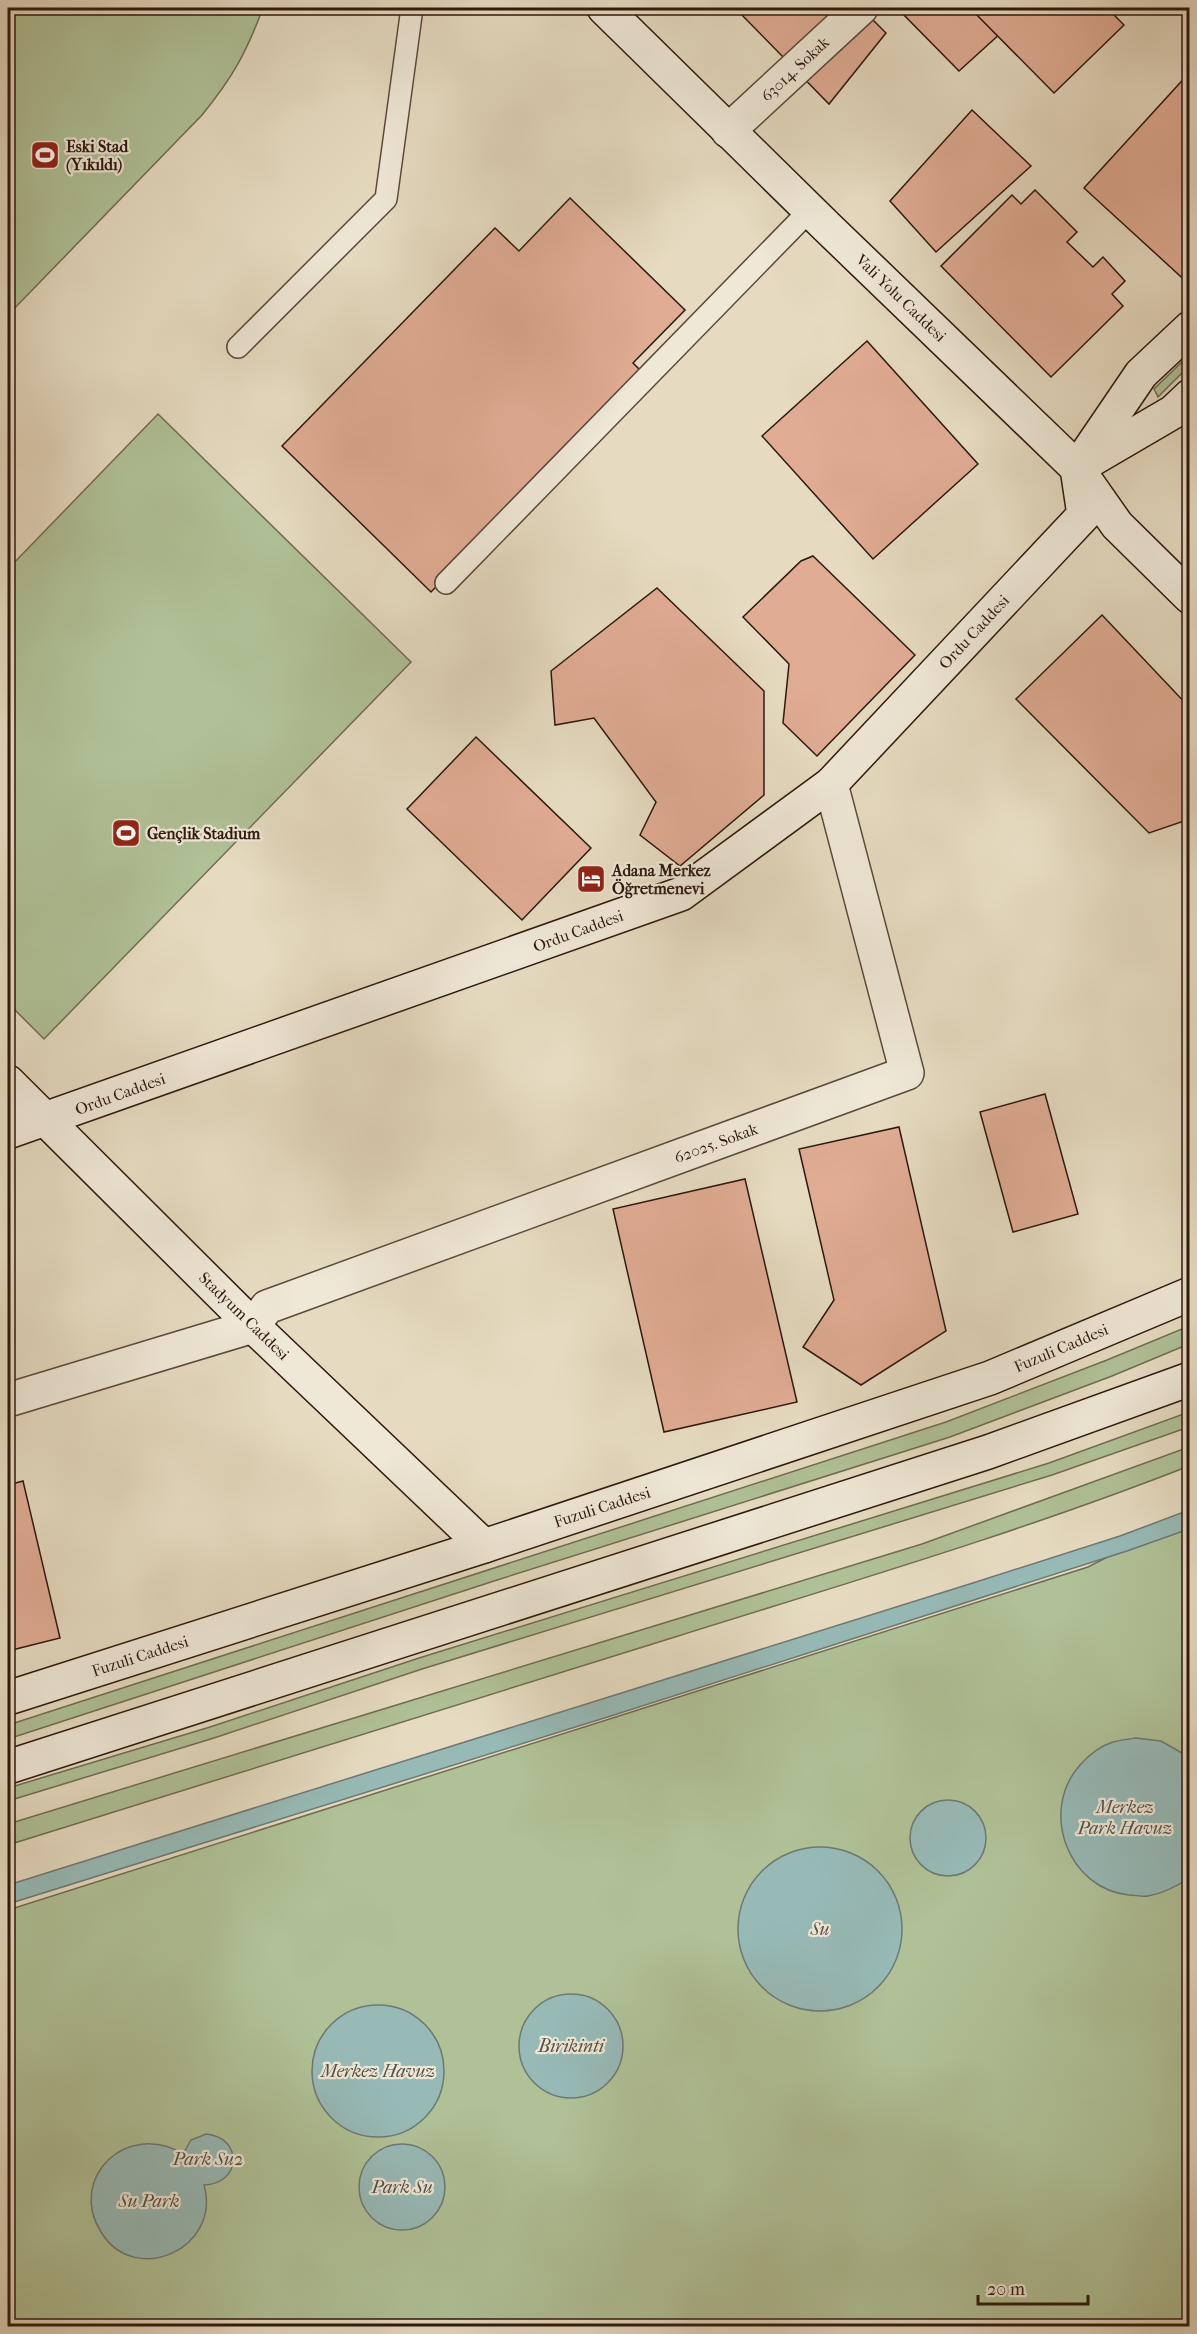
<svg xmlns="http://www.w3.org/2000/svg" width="1197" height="2334" viewBox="0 0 1197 2334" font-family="'IM FELL French Canon',serif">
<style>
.green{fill:#b0c197;stroke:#6f6c52;stroke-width:1.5}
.water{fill:#97bab7;stroke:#6d7973;stroke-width:1.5}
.building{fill:#e0ac94;stroke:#2e170e;stroke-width:1.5}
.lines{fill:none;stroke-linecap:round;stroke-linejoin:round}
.lane-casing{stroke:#5c483b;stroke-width:24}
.street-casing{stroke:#5c483b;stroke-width:36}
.secondary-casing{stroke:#2e170e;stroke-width:36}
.lane{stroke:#efe8d7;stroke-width:21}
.street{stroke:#efe8d7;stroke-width:33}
.secondary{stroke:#efe8d7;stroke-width:33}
.labels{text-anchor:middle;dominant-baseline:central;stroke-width:4.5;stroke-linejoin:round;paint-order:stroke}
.street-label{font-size:16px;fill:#2e170e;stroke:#efe8d7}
.poi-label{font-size:16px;font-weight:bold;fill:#2e170e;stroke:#efe8d7;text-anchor:start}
.water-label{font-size:18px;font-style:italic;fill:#535049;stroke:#efe8d7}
</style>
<rect width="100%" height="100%" fill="#e6dbc1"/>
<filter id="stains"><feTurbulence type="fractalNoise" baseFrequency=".00333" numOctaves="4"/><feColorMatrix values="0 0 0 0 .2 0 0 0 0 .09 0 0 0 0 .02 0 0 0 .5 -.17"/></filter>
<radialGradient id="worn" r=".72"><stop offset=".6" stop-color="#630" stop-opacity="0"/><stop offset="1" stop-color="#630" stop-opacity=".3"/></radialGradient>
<!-- green -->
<g class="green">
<path d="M8,8H263C246,53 233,77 202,115L8,315Z"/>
<polygon points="1189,355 1189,366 1158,397 1154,389"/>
<polygon points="158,414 411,662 44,1039 8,1003 8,569"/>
<polygon points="1189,1326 1189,1344 1112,1376 950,1437 494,1581 8,1739 8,1725 946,1422 1107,1360"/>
<polygon points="1189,1412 1189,1427 1052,1475 422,1669 214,1738 8,1801 8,1788 210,1727 419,1658 1049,1463"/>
<path d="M1189,1447V1466C1021,1532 847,1583 675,1637C452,1706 230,1777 8,1845V1824L922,1544Z"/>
<polygon points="1189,1515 1189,2326 8,2326 8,1910 1088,1567"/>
</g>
<!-- water -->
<g class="water">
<polygon points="1189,1510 1189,1529 1127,1551 614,1715 8,1904 8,1885 976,1582 1120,1536"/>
<path d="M1136,1738L1161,1741L1189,1757V1878C1176,1887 1164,1893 1148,1896C1142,1897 1135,1895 1129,1895C1068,1889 1039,1811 1080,1765C1089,1755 1100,1746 1113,1742C1121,1740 1129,1739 1136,1738Z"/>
<circle cx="948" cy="1838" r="38"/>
<circle cx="820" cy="1929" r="82"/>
<circle cx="571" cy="2046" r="52"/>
<circle cx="378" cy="2071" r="66"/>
<path d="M206,2134C243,2137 242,2184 204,2185C222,2248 135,2288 101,2232C67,2178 127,2120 183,2154L191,2140Z"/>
<circle cx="402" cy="2187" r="43"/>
</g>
<!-- building -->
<g class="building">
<polygon points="746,8 861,8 886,33 829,104 740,13"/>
<polygon points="906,8 979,8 1002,32 959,71 901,12"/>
<polygon points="970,8 1107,8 1124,25 1054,93"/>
<polygon points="1190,72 1190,285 1084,188"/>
<polygon points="972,110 1031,166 936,252 890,201"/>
<polygon points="1035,190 1077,232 1067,242 1093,267 1103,257 1125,281 1112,294 1123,306 1051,377 941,266 1012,195 1021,204"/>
<polygon points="570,198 685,310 633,363 644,374 431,592 282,446 495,228 519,251"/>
<polygon points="867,341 978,464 873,559 762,436"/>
<polygon points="813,556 915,655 817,756 783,723 789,664 743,617 801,561"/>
<polygon points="657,588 764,691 764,795 680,866 640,835 656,802 594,718 555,725 551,671"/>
<polygon points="1102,615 1190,708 1190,819 1149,833 1016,699"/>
<polygon points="476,737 591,848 522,920 407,809"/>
<polygon points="1045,1094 1078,1214 1013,1232 980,1112"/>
<polygon points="899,1127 946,1331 861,1385 803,1347 834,1300 799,1149"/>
<polygon points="745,1179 797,1402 664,1432 613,1209"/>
<polygon points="23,1481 60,1638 8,1651 8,1485"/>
</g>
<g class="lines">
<!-- lane casing -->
<g class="lane-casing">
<g id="lane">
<polyline points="238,347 386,199 412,8"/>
<polyline points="446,583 810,210"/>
</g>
</g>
<!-- street casing -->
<g class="street-casing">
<g id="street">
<polyline points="728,131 861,8"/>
<polyline points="8,1400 253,1326 267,1307 907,1073 831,784"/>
</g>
</g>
<!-- secondary casing -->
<g class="secondary-casing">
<g id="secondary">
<polyline points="604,8 827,227 1077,468 1117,525 1190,597"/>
<polyline points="1084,464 1173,412 1190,396"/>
<polyline points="8,1082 253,1326 484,1546"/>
<polyline points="8,1132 681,894 831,784 1084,515 1077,468 1141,374 1190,328"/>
<polyline points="8,1698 484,1546 990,1378 1190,1294"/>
<polyline points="8,1767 988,1452 1190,1379"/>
</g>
</g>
<!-- lane -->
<use href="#lane" class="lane"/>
<!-- street -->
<use href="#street" class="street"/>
<!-- secondary -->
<use href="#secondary" class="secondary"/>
</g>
<!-- icons -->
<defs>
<g id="stadium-square" transform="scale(1.5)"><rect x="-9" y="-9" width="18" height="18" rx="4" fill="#8f2418" stroke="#efe8d7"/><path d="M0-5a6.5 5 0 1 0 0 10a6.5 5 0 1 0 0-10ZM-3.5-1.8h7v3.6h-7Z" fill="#fff"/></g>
<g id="hotel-square" transform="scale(1.5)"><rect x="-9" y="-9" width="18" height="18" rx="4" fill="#8f2418" stroke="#efe8d7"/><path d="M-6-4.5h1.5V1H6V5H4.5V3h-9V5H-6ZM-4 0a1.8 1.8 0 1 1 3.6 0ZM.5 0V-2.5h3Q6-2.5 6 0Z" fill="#fff"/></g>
</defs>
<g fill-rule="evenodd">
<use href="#stadium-square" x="45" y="155"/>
<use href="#stadium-square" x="126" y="833"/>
<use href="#hotel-square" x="591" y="879"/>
</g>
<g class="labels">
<!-- street labels -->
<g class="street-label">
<text transform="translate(795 69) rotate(-43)">63014. Sokak</text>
<text transform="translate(901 298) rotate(44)">Vali Yolu Caddesi</text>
<text transform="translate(974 632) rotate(-47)">Ordu Caddesi</text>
<text transform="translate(578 931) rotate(-20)">Ordu Caddesi</text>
<text transform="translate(120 1094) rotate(-20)">Ordu Caddesi</text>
<text transform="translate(716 1143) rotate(-20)">62025. Sokak</text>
<text transform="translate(244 1316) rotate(44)">Stadyum Caddesi</text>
<text transform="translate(1061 1348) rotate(-23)">Fuzuli Caddesi</text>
<text transform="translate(602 1507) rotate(-18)">Fuzuli Caddesi</text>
<text transform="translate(140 1656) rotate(-18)">Fuzuli Caddesi</text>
</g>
<!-- poi labels -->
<g class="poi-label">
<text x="66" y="146">Eski Stad<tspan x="66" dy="18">(Yıkıldı)</tspan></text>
<text x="147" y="833">Gençlik Stadium</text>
<text x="612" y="870">Adana Merkez<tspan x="612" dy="18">Öğretmenevi</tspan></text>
</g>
<!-- water labels -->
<g class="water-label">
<text x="1125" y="1807">Merkez<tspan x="1125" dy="21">Park Havuz</tspan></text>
<text x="820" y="1929">Su</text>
<text x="571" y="2046">Birikinti</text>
<text x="378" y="2071">Merkez Havuz</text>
<text x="208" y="2159">Park Su2</text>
<text x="402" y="2187">Park Su</text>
<text x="149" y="2201">Su Park</text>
</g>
</g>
<!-- margin -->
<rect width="1197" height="2334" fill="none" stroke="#e6dbc1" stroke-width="30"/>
<rect x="9" y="9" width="1179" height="2316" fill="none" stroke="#2e170e" stroke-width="3"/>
<rect x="15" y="15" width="1167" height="2304" fill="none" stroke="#2e170e" stroke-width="1.5"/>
<!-- scale -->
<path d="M978 2295v9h110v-9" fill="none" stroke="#2e170e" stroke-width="3"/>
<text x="987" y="2295" font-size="18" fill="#2e170e" stroke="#efe8d7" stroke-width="4.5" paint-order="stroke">20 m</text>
<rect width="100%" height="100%" filter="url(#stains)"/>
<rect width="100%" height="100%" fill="url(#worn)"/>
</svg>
